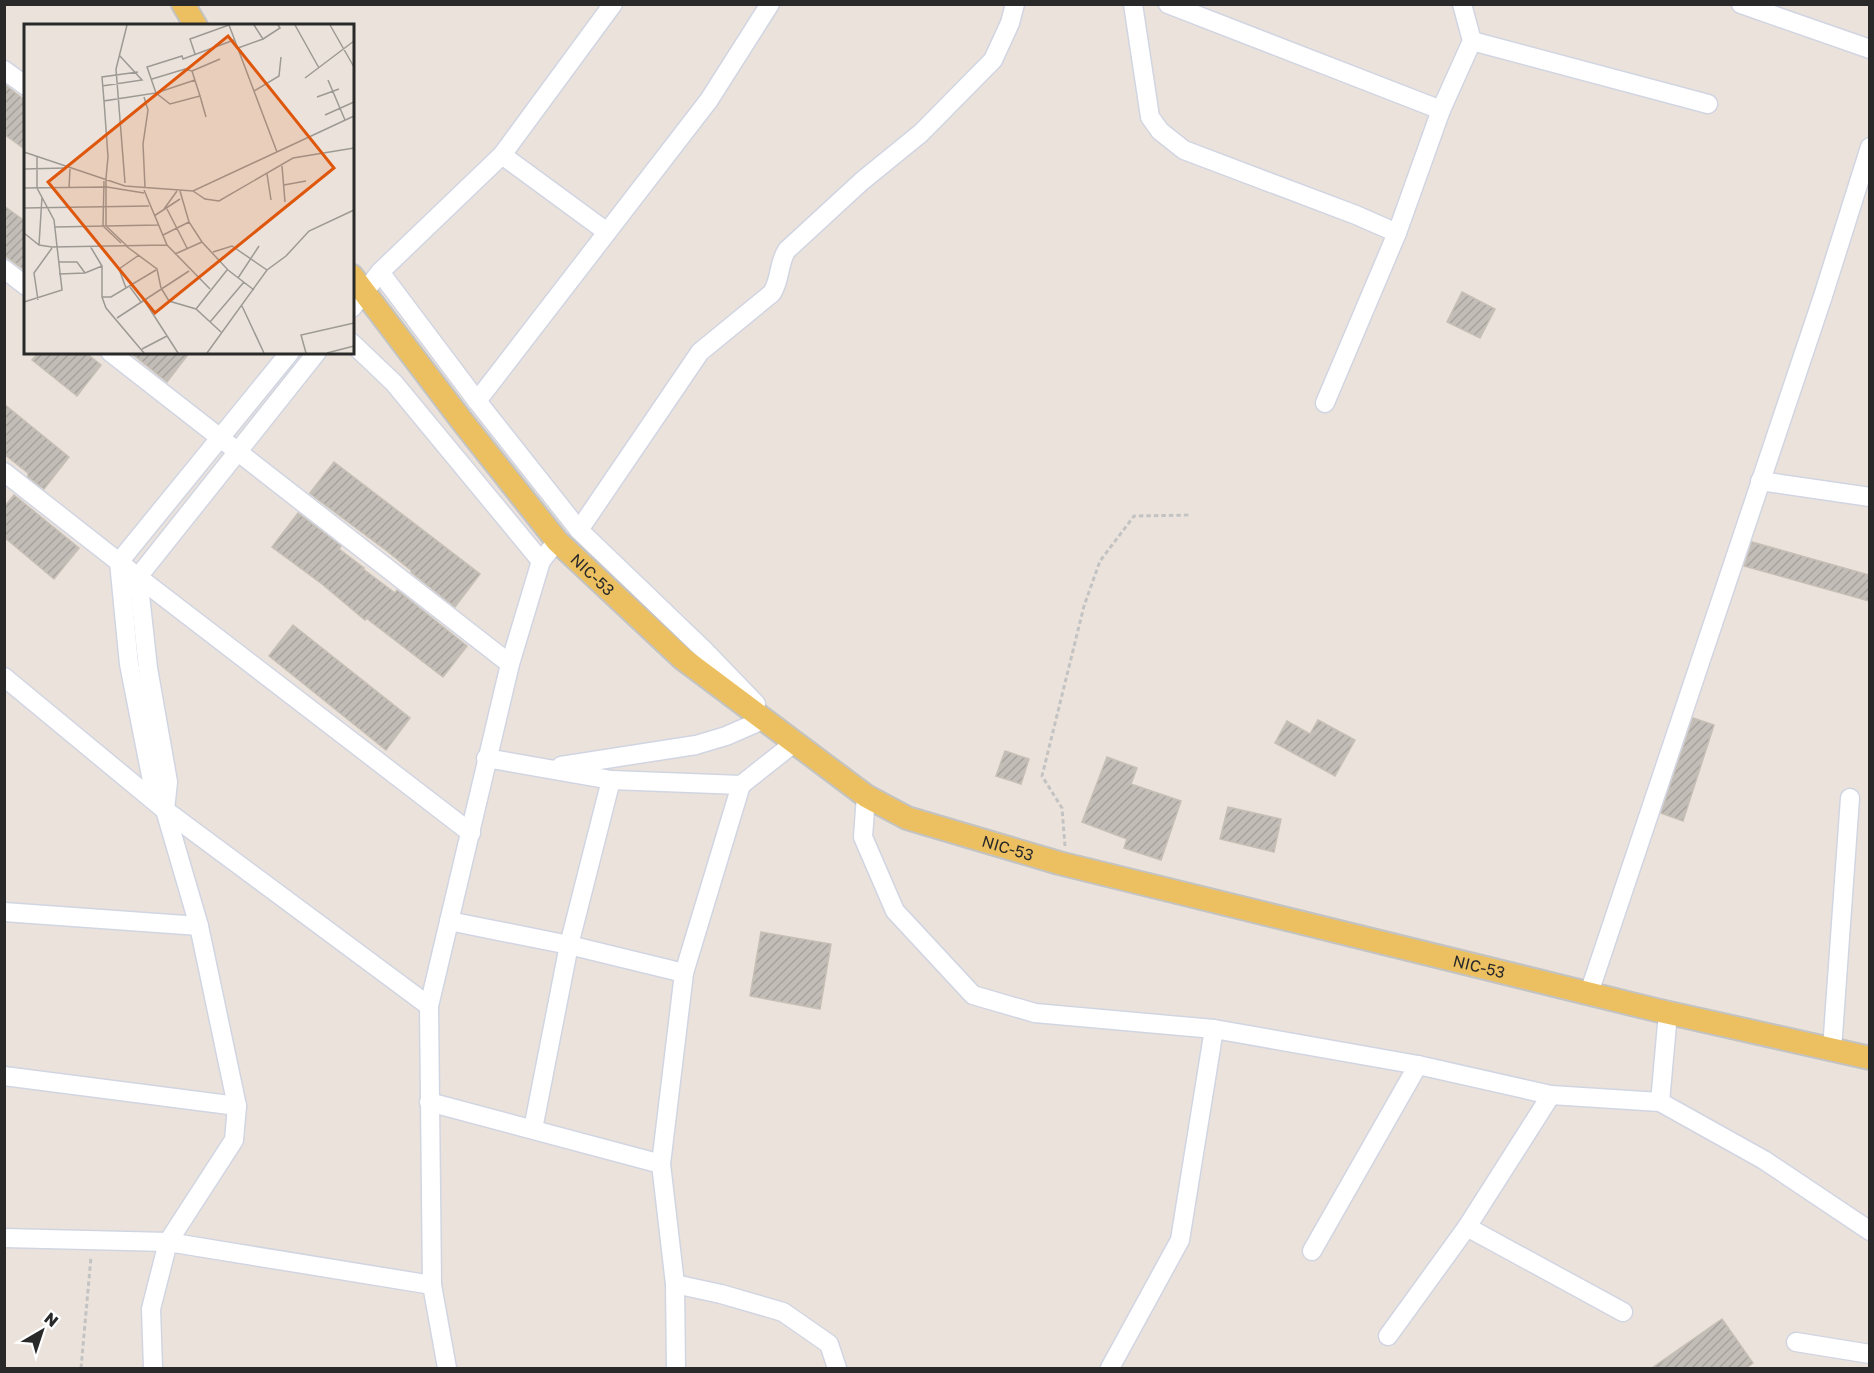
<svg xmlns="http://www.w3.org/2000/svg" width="1874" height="1373" viewBox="0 0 1874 1373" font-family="'Golos Text',sans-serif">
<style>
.building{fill:url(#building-hatch);stroke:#c6bfb5;stroke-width:1.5}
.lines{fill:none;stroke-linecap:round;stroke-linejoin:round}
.minor-casing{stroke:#d1d5e2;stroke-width:21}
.major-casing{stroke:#c3c3c3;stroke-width:26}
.path{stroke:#c3c3c3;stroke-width:3;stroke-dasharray:4.5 3;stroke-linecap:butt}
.minor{stroke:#fff;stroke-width:18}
.major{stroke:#ecc060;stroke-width:22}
.labels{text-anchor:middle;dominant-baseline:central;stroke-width:6;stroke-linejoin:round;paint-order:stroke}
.street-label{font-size:16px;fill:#292929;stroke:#fff}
.inset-road{fill:none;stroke:#9d9994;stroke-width:1.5}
.view{fill:#de570d;fill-opacity:0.15;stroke:#de570d;stroke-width:3}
.inset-edge{fill:none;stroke:#292929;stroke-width:3}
</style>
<defs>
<pattern id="building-hatch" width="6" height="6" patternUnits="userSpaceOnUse" patternTransform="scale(1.5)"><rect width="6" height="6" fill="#c3bdb8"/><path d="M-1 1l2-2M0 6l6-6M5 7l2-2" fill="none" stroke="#a8a29e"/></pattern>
</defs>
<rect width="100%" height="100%" fill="#ebe3db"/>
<!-- building -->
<g class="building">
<polygon points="4,84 26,101 26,150 4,134"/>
<polygon points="4,206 26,222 26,271 4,255"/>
<polygon points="1462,292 1495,309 1480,338 1447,322"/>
<polygon points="39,352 85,352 101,365 77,396 32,360"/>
<polygon points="130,352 190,352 167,382"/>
<polygon points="4,404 69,457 44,489 28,477 28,473 4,454"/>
<polygon points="334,462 480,574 455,607 411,572 412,571 387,551 312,495 310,493"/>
<polygon points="14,495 79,548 54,579 4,537 4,507"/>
<polygon points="298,513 341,546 339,549 364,568 363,569 395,593 397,590 467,646 443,677 366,618 365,620 322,584 272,547"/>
<polygon points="1752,542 1869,575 1869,601 1744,566"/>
<polygon points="293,625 410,718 386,750 269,656"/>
<polygon points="1693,718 1714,725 1683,821 1661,813"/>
<polygon points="1318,720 1355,740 1335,776 1275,743 1287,721 1310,734"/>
<polygon points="1005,751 1029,759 1021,784 996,776"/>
<polygon points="1107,757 1137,768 1131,784 1181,801 1161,860 1124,848 1127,839 1082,822"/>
<polygon points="1228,807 1281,819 1274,852 1220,839"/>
<polygon points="761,932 831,944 820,1009 750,996"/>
<polygon points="1722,1319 1753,1363 1746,1368 1652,1368"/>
</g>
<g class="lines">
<!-- minor casing -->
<g class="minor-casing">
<g id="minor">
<polyline points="1133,4 1150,117 1160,131 1184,150 1356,215 1397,233 1441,110 1472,41 1462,4"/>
<polyline points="1168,4 1441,110"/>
<polyline points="1741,4 1870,49"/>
<polyline points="1472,41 1708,104"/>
<polyline points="4,70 26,86"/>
<polyline points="502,155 607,232"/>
<polyline points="4,269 26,286"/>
<polyline points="380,272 502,155 613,4"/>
<polyline points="352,308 380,272 477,401 579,530 705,651 756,704"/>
<polyline points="352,343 394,383 541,561"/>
<polyline points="110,352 510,664"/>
<polyline points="477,401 709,100 770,4"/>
<polyline points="1325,403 1397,233"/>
<polyline points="4,472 138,577 471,833"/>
<polyline points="1760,481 1870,497"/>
<path d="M579,530L700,352L772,293C781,279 778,263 787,250L862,181L921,133L993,60L1010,23L1015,4"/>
<polyline points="4,677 165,810 429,1006"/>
<polyline points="486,758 611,780 741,785 794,743 785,734"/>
<polyline points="561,766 696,745 726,736 763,720"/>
<polyline points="866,796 863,837 895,911 973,995 1035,1013 1214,1029 1418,1065 1551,1095 1660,1102 1764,1160 1870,1231"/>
<polyline points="165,810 168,782 148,668 138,577 317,352"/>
<polyline points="4,912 199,926"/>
<polyline points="449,921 569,945 684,973"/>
<polyline points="1589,993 1823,296 1870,147"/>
<polyline points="1832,1049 1850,798"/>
<polyline points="4,1076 237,1106"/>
<polyline points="429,1102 661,1164"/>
<polyline points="1660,1102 1668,1013"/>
<polyline points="533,1129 569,945 611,780"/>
<polyline points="1467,1227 1623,1312"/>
<polyline points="4,1238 168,1242 432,1285"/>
<polyline points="1312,1251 1418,1065"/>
<polyline points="675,1284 721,1294 783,1312 829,1344 837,1368"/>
<polyline points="1388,1336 1467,1227 1551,1095"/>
<polyline points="1796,1342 1870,1354"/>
<polyline points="153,1368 151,1309 168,1242 234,1140 237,1106 199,926 165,810 152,781 129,664 119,562 290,352"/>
<polyline points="447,1368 432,1285 429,1006 510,664 541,561 557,541"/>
<polyline points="676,1368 675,1284 661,1164 684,973 741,785"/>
<polyline points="1110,1368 1180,1240 1214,1029"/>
</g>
</g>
<!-- major casing -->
<g class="major-casing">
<g id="major">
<polyline points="183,4 196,26"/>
<path id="s1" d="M352,276L462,421L557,541L682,658L866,796L907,818L1059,863L1656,1010L1870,1058"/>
</g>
</g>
<!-- path -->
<g class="path">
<polyline points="1065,846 1062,808 1042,776 1084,606 1100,561 1134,516 1191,515"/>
<polyline points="81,1368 91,1257"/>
</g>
<!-- minor -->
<use href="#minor" class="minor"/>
<!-- major -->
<use href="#major" class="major"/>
</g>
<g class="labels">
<!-- street labels -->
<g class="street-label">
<text stroke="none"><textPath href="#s1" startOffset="384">NIC-53</textPath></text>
<text stroke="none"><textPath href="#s1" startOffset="888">NIC-53</textPath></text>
<text stroke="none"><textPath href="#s1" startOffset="1374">NIC-53</textPath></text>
</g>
</g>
<!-- overview -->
<g transform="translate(24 24)">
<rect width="330" height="330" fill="#ebe3db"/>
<path class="inset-road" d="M205,1L253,128M271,1L295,44M306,1L330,43M239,15L256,4L254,1M214,24L239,15L230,1M171,30L166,15L205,1M168,47L196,35M281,54L330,17M128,55L161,45L168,47L176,72L146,80L132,69L171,56M304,56L321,96M78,62L118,56L95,31M230,67L255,52L257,33M176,72L182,93M120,73L124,86L119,120L121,163M293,73L315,65M80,77L78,53L114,48M301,91L330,78M0,128L101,162L169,167L330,92M258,142L261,178M0,145L42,144M243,150L247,176M82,154V202L103,222M82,154L84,133L80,77L132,69L123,43L158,32L159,35L210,16M80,157L79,202L97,219M101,159L92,45L103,1M260,161L282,157M0,164L83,163L120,169M45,164L46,145M120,166L143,221L186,265M156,167L165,198L178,218L204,246L230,266M169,167L181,175L195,177L269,134L330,124M0,184L125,182M140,185L153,167M143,185L163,224M130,192L156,175M31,203L134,201M0,209L15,221L28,223L143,221M139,211L165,198M15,221L18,173M66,222L78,242V273L82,284L120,329M102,222L133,245L137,264L145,277L172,285L197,308M189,228L208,222L243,246M151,230L178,218M34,238H53L61,249M35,250L61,249L78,242M214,254L235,222M106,263L117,278M102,264L95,245L115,231M78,273H87L132,246M14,276L10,249L28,224M120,276L154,329M0,278L38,266L30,196L13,164V132M218,282L240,329M172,285L203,246M93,294L165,247M186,298L220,258M118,325L143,312M183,329L243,246L262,232L285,207L330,186M282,329L277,311L330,299M303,329L330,322"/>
<path class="view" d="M204,12L310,144L131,289L24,158Z"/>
<rect width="330" height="330" class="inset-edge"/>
</g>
<!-- border -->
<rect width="1874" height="1373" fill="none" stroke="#292929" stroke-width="12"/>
<!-- north arrow -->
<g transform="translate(42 1331) rotate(39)" stroke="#ffffff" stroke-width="4.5" paint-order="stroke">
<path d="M0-4.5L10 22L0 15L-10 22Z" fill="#292929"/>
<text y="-9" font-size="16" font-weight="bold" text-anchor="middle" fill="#292929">N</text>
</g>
</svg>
